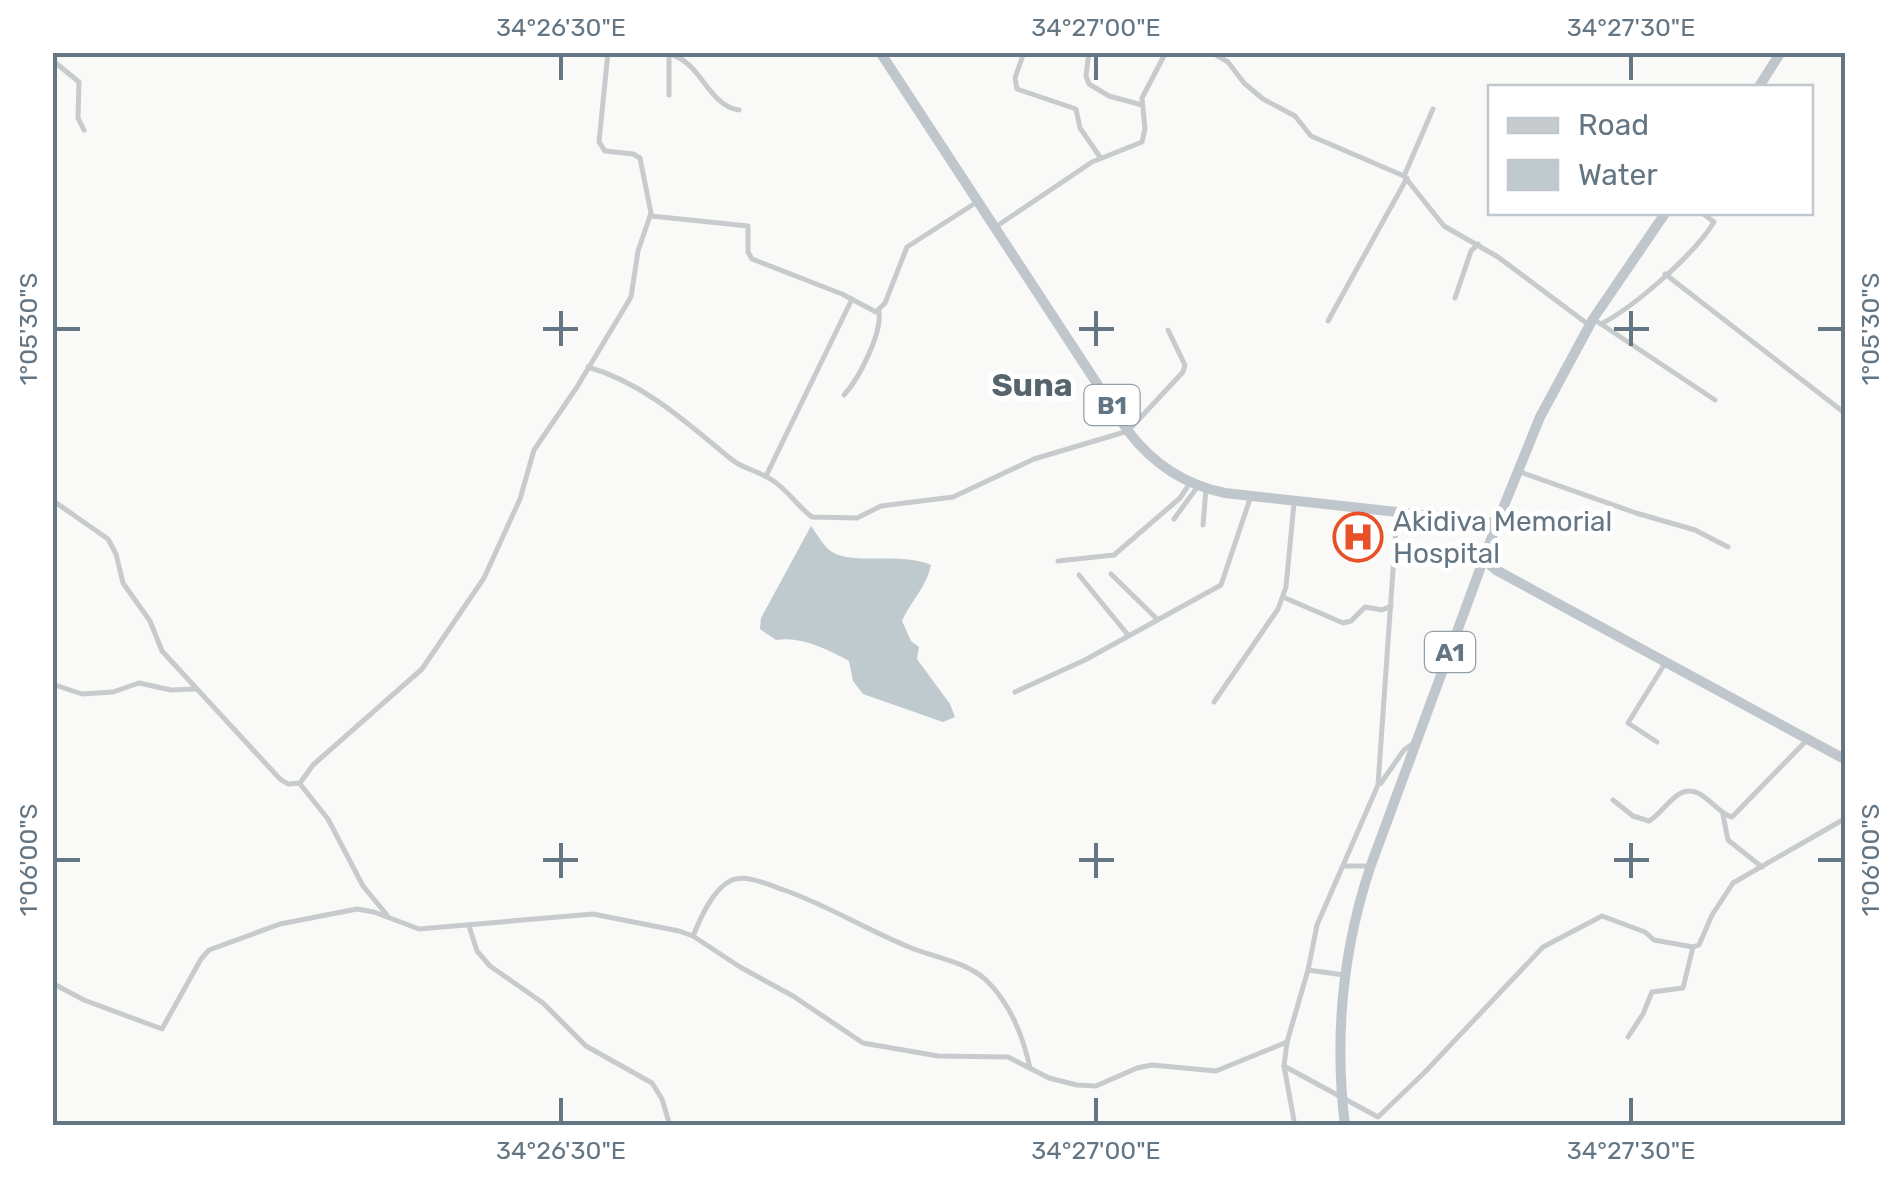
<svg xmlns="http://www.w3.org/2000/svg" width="1898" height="1178" viewBox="0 0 1898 1178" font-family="Rubik,sans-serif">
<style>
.water{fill:#bfcace}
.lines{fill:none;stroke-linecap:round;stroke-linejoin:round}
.minor{stroke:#c7cbce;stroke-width:5}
.highway{stroke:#c0c7cc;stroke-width:10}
.ticks{fill:none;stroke:#647683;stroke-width:4}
.labels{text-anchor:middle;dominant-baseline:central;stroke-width:10;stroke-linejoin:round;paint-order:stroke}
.shield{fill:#fff;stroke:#929fa8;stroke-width:2.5}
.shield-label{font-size:25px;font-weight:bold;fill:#647683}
.poi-label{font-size:28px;fill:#647683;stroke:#fff;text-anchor:start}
.quarter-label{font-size:32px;font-weight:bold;fill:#56646e;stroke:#fff}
.neatline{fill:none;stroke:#647683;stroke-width:4}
.ticks-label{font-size:25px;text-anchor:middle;fill:#647683}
</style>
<rect width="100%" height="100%" fill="#f9f9f7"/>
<!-- water -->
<path class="water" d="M811,526C817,534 824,547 832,552C853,565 901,552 931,565C927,586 911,601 902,621L911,641L919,647L917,659L950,704L955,717L943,722L863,694L853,681L849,661C827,649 801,636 776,640L760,629L761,618Z"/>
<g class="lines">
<!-- minor -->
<g class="minor">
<polyline points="1024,52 1015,78 1017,89 1076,109 1080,128 1100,157"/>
<polyline points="1089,52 1086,76 1089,84 1109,96 1142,105"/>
<polyline points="1211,52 1228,62 1244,83 1263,99 1295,116 1311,136 1404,176 1444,226 1498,257 1589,325"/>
<path d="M669,54C701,61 708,106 739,110"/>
<polyline points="52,60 79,82 78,118 84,130"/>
<polyline points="669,95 669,54"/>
<polyline points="1404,176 1433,109"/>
<polyline points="651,216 748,226 748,252 752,259 842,294 876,312 885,303 907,247 977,202"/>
<polyline points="997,226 1092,162 1142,142 1145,129 1142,98 1166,52"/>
<polyline points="1665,274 1846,414"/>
<polyline points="1455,298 1471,251 1478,244"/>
<path d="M1593,319L1601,324C1634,307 1694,255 1714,222L1701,212"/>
<polyline points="1328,321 1407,178"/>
<polyline points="1601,324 1715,400"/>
<path d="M588,367C644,383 687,423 731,459C743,469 759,471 772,480C788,490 797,506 812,517L857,518L881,506L953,497L1034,459L1128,431L1183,372L1185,365L1168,330"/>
<path d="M844,395C859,379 882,333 879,312"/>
<polyline points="1520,472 1636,513 1695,530 1728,547"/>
<polyline points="766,476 852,299"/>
<polyline points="52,500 108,539 116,554 123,583 150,621 162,651 280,779 288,784 300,783"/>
<polyline points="1174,519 1198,486"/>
<polyline points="1203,525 1206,489"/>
<polyline points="1058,561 1114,555 1180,498 1190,483"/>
<polyline points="1111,574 1157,619"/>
<polyline points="1079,575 1128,635"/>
<polyline points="1283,597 1343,623 1351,621 1365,607 1382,610 1391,606"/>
<polyline points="52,684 82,694 113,692 139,683 171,690 195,689"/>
<polyline points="1015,692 1085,660 1221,585 1251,496"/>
<polyline points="1214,702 1278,609 1286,587 1294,503"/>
<polyline points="1657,742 1628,723 1664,665"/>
<polyline points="300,783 313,765 422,669 484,578 520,499 534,450 577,387 631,297 638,251 651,213 640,158 633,154 605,151 599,142 608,52"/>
<polyline points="1381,783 1404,750 1415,742"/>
<polyline points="300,784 328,819 363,886 387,915"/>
<path d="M1613,800L1633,816L1649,821C1661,814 1669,799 1681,793C1702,783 1715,813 1732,817L1806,741"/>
<polyline points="1723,815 1728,840 1762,867"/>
<polyline points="1344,866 1368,866"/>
<polyline points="469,926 477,951 490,966 543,1003 586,1046 652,1083 662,1099 670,1126"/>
<path d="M693,936C700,919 713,888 732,880C746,874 769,885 784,890C827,905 867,930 909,947C935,958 965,961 986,980C1011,1004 1023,1036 1030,1068"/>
<polyline points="1308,970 1317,925 1378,785 1397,513"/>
<polyline points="52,983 84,1000 162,1029 201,959 209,950 280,924 357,909 374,912 419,929 593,914 679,931 693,936 740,967 793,996 863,1043 938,1056 1008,1057 1049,1078 1077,1085 1096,1086 1137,1068 1152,1065 1216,1071 1287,1042"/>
<polyline points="1628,1037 1643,1014 1652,992 1683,988 1693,947 1699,945 1712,915 1733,883 1846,818"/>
<polyline points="1284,1066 1378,1117 1424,1073 1543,947 1602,916 1645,932 1654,940 1693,947"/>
<polyline points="1295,1126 1284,1066 1287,1042 1308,970 1344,975"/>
</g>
<!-- highway -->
<g class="highway">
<path d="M880,52L1128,431C1153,464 1185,485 1225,493L1497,523"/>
<polyline points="1758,88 1781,52"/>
<polyline points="1483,559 1496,570 1846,760"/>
<path d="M1345,1126C1334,1036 1342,951 1371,865L1497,523L1540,417L1593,319L1666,212"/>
</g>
</g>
<!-- ticks -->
<path class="ticks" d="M561,55V80M1096,55V80M1631,55V80M561,311V346M1096,311V346M1631,311V346M55,329H80M543,329H578M1079,329H1114M1614,329H1649M1818,329H1843M561,843V878M1096,843V878M1631,843V878M55,860H80M543,860H578M1079,860H1114M1614,860H1649M1818,860H1843M561,1098V1123M1096,1098V1123M1631,1098V1123"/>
<!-- icons -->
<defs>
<g id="hospital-ring" transform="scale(2.5)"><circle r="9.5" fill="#fff" stroke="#e85028" stroke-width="1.5"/><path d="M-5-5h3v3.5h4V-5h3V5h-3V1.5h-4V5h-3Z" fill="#e85028"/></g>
</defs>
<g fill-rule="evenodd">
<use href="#hospital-ring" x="1358" y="537"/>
</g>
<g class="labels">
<!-- shield labels -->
<g class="shield">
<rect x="1084.5" y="385" width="55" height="40" rx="8"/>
<rect x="1425" y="632" width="50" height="40" rx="8"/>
</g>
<g class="shield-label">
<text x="1112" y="405">B1</text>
<text x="1450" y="652">A1</text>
</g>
<!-- poi labels -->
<g class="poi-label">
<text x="1393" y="521">Akidiva Memorial<tspan x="1393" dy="32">Hospital</tspan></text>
</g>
<!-- quarter labels -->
<g class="quarter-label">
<text x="1032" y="385">Suna</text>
</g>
</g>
<!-- border -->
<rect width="1898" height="1178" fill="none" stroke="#ffffff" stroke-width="110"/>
<!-- legend -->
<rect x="1488" y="85" width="325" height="130" fill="#ffffff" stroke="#c1c8cd" stroke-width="2.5"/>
<rect x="1508" y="118" width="50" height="15" fill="#c7cbce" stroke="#c1c8cd" stroke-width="2.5"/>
<text x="1578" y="135" font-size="30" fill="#647683">Road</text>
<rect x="1508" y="160" width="50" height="30" fill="#bfcace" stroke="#c1c8cd" stroke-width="2.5"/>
<text x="1578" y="185" font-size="30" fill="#647683">Water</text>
<rect x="55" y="55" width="1788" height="1068" class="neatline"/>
<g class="ticks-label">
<text x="561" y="36">34°26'30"E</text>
<text x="1096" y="36">34°27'00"E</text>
<text x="1631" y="36">34°27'30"E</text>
<text transform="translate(28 329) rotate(-90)" y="9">1°05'30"S</text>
<text transform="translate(1870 329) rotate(-90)" y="9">1°05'30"S</text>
<text transform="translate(28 860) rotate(-90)" y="9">1°06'00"S</text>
<text transform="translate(1870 860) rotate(-90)" y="9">1°06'00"S</text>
<text x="561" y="1159">34°26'30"E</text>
<text x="1096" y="1159">34°27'00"E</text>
<text x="1631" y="1159">34°27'30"E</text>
</g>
</svg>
